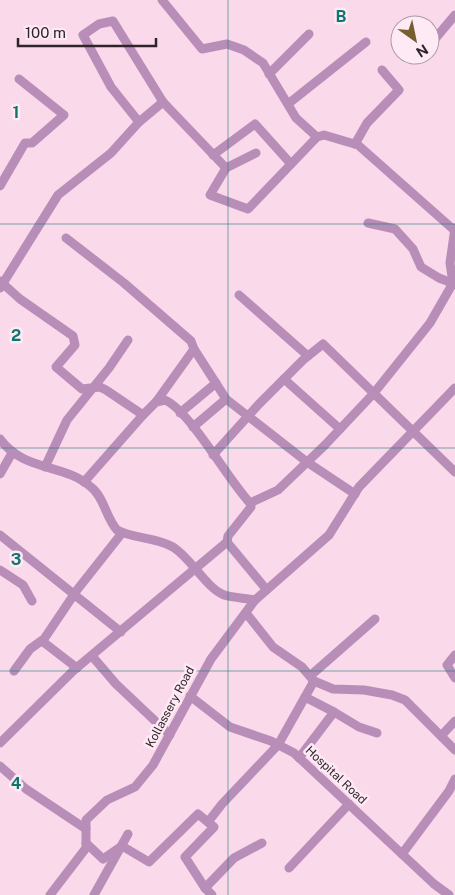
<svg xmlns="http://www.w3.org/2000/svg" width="455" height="895" viewBox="0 0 455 895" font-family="'Public Sans',sans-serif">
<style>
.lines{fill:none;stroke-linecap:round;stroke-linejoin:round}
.minor{stroke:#b88eb9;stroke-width:9}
.grid{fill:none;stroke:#0f766e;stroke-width:1;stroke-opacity:0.55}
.labels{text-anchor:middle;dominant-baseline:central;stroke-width:5;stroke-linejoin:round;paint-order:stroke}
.street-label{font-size:12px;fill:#30242b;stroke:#feeaf4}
.grid-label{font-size:16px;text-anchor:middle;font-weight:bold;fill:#0f766e;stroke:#feeaf4;stroke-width:5;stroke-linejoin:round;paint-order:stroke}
</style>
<rect width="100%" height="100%" fill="#f9d9ea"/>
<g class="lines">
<!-- minor -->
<g class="minor">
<polyline points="162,0 202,49 227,44 244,50 263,63 296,118 317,137"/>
<polyline points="434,40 455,15"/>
<polyline points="269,74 309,34"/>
<polyline points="288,104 366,42"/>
<polyline points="139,122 111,87 83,35 99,24 113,21 163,102 226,168"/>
<polyline points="355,144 367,123 399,90 382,70"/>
<polyline points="256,153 226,168 210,195 248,209 317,137 324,135 358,145 454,230"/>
<polyline points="213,155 255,124 291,164"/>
<polyline points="0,186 25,143 32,143 64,115 19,79"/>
<polyline points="368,223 395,229 413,249 421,267 439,278 455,284"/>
<polyline points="66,238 124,283 191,341 194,349 226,399"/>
<path d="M0,281L20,299L73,336L75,345L56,367L82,389L100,387L106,390L143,415L156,402L165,400C190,411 228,480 250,503L251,507L228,536L227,542L266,589"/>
<polyline points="0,288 58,195 111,153 139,122 163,102"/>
<polyline points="239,295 308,356"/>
<polyline points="284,379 340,429"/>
<polyline points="156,402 194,349"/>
<polyline points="180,413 216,383"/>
<polyline points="193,427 226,399 307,462 355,494"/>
<path d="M0,439C24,472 64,463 91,487C104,497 106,518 117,530C134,539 155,537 173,547C192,559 205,587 224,595C234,598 245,598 255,600"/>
<polyline points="213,455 259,404 303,360 323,344 455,472"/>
<polyline points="45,467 67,420 109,368 128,340"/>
<polyline points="0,474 12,453"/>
<polyline points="84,482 143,415"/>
<polyline points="250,503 278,490 325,445 374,393 430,323 453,283 450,263 455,228"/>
<polyline points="0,535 121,632"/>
<polyline points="0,570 23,585 32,601"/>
<polyline points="246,613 273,647 302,667 314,681 333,689 364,690 392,695 405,700 455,750"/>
<polyline points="42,641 77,668"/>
<polyline points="455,655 447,665 455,678"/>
<polyline points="92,656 116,684 170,735"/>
<polyline points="14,671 30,649 44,639 77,590 122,533"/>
<polyline points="310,676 375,619"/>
<polyline points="190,696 230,727 271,741 294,753 434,884 449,895"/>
<polyline points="334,712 359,727 377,733"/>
<polyline points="441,736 455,721"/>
<polyline points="0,743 74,670 227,542"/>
<polyline points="299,758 334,712 305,697"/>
<polyline points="0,766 26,789 86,829"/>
<polyline points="208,822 222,804 278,745 314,681"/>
<polyline points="86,843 103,859 122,846 149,862 198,814 214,827 185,857 205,888 212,895"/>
<polyline points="402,854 449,791 455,779"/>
<polyline points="289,868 349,804"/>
<polyline points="205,888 234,858 262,843"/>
<polyline points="50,895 86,848 86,820 107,800 135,787 153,765 211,659 255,600 329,535 359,487 455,388"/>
<polyline points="94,895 128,834"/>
</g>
</g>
<!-- grid -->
<path class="grid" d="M228,0V895M0,224H455M0,448H455M0,671H455"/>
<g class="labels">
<!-- street labels -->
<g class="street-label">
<text transform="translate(170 707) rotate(-62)">Kollassery Road</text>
<text transform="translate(336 775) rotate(43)">Hospital Road</text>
</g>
</g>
<g class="grid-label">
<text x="341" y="22">B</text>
<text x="16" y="118">1</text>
<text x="16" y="341">2</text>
<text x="16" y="565">3</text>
<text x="16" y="789">4</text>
</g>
<!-- north arrow -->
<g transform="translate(415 40) rotate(147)"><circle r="24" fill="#feeaf4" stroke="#ac9ba4"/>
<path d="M0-4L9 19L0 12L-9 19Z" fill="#775e2f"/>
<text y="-8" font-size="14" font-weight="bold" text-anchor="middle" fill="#30242b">N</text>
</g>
<!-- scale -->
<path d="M18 38v8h138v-8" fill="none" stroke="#30242b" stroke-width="2.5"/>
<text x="25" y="38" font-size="15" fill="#30242b" stroke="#feeaf4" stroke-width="4" paint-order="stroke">100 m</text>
</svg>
